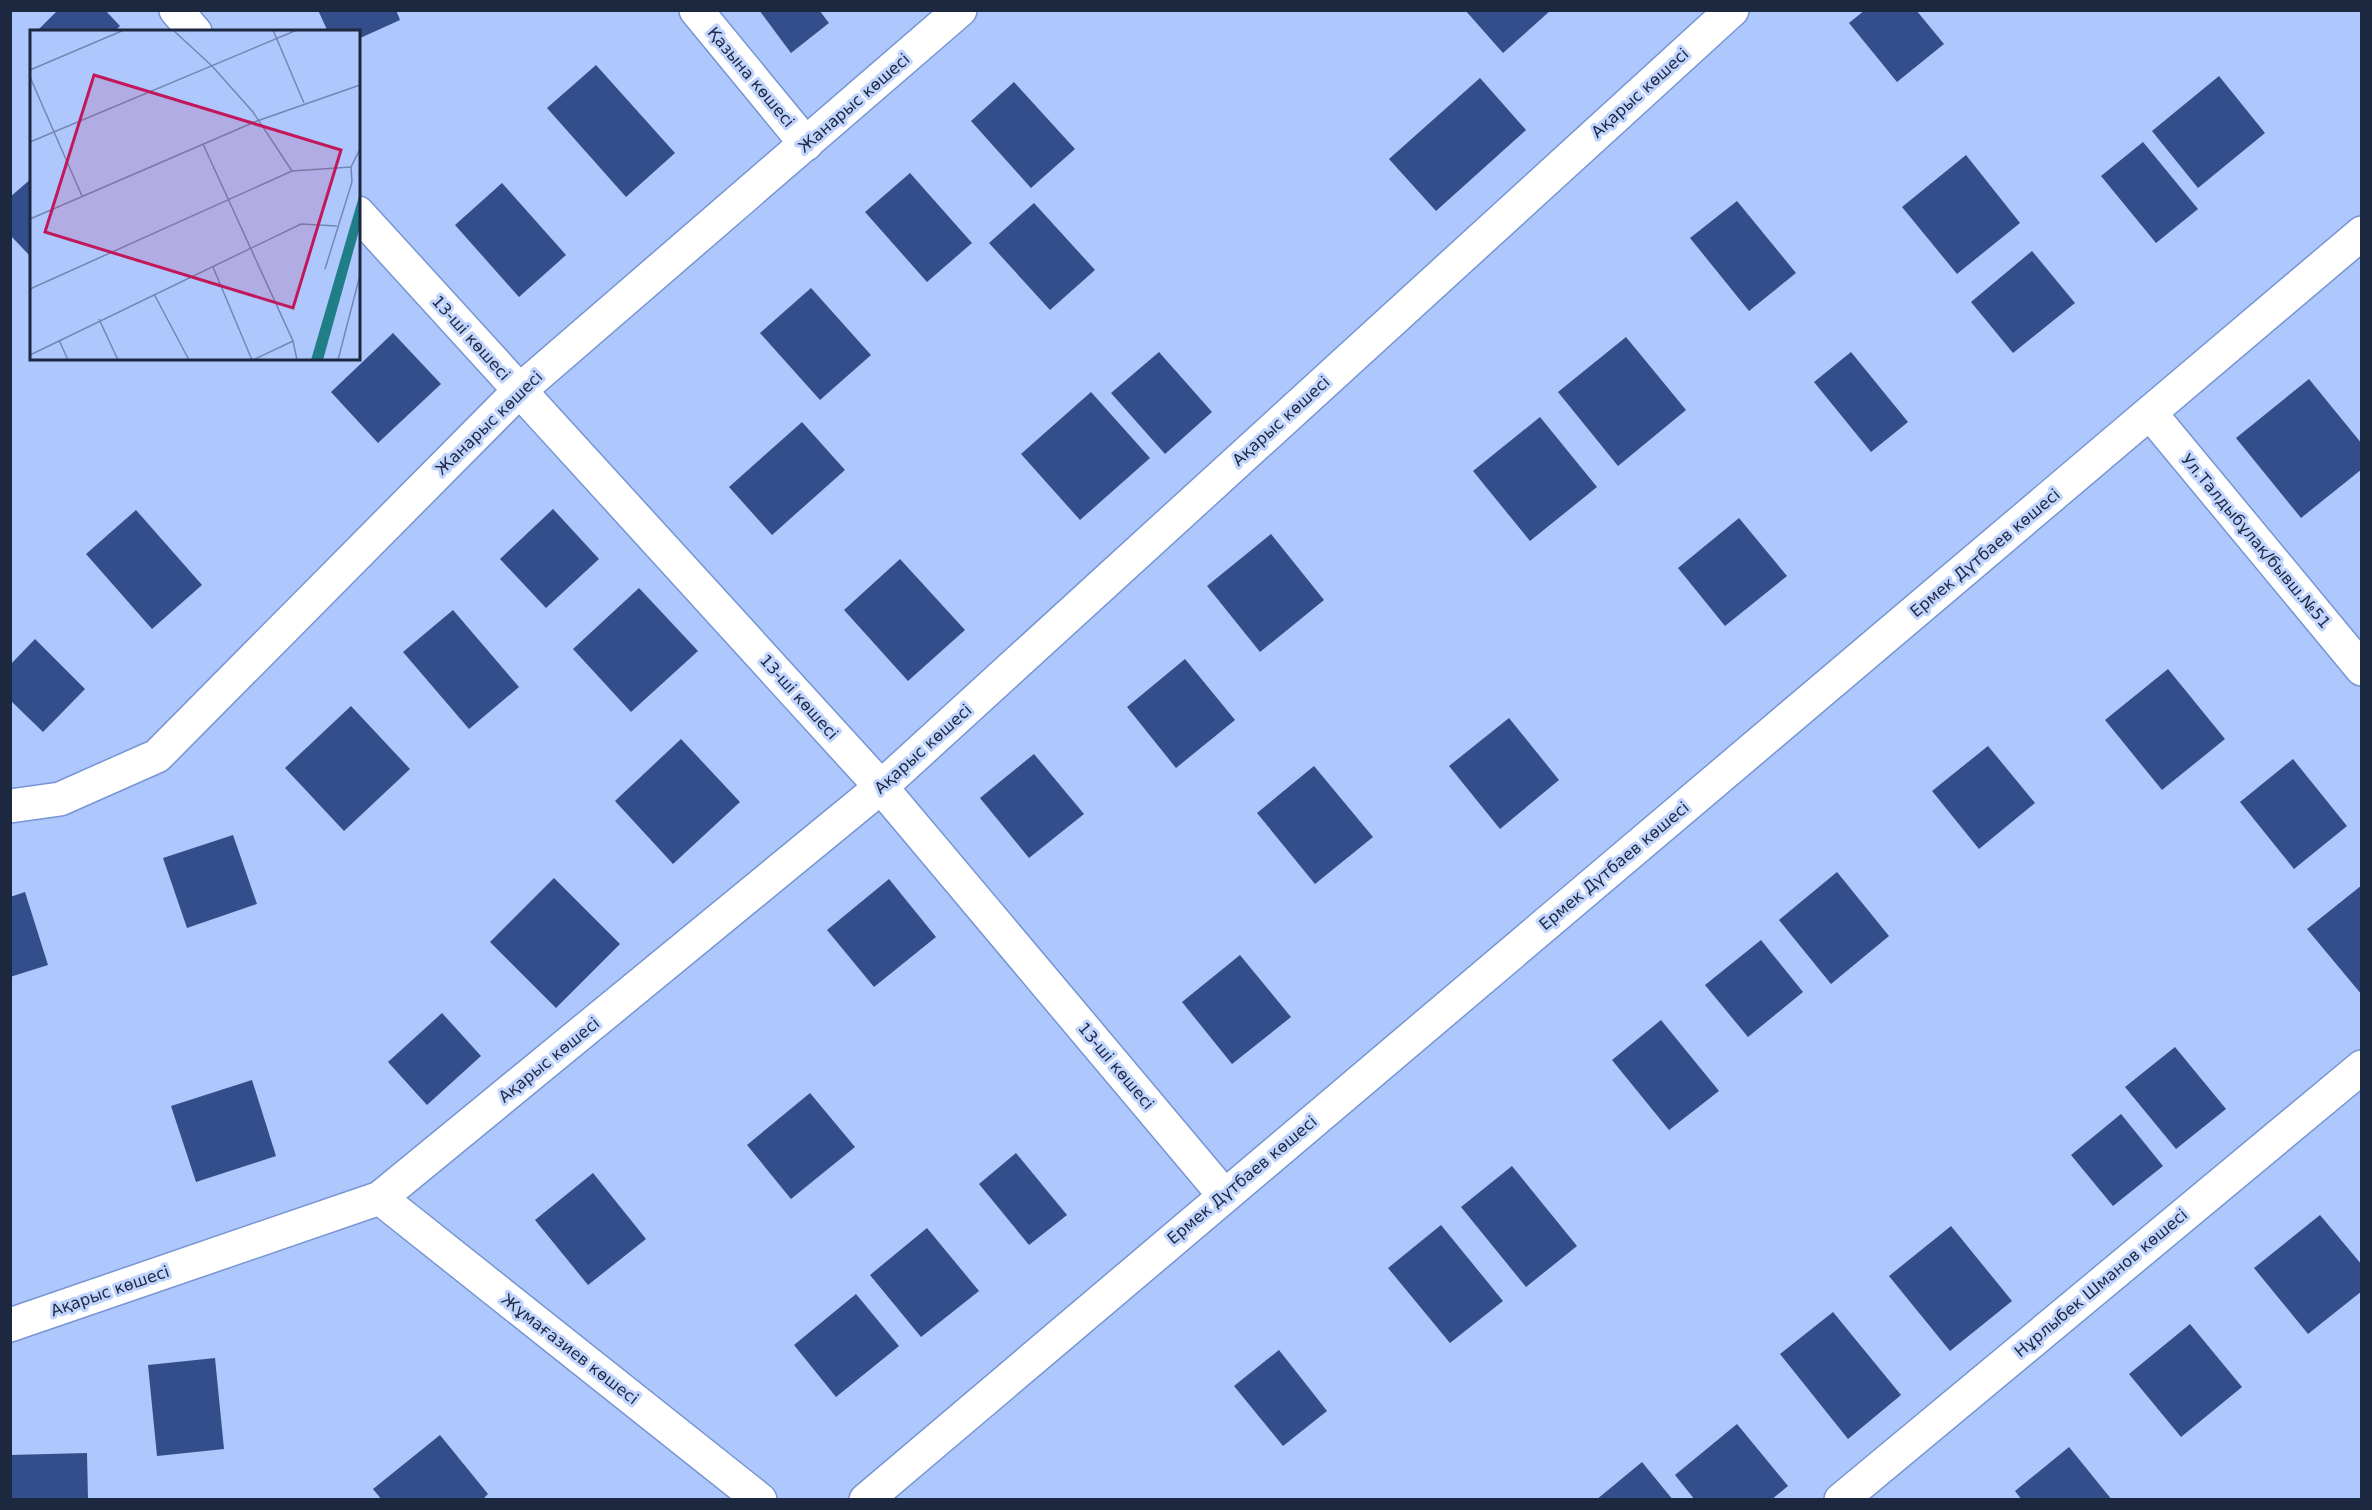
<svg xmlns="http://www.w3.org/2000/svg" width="2372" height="1510" viewBox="0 0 2372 1510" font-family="'DejaVu Sans',sans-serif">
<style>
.building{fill:#344e8b}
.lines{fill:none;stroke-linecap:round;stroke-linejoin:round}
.minor-casing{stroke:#7795d4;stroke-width:36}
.minor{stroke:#fff;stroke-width:33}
.labels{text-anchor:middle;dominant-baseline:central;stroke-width:6;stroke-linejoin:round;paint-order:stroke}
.street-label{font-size:16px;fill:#1c2740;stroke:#c1d4fd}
.inset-road{fill:none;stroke:#7487b1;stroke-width:1.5}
.view{fill:#c2185b;fill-opacity:0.15;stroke:#c2185b;stroke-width:3}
.inset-edge{fill:none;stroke:#1c2740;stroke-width:3}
</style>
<rect width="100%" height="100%" fill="#aec7fc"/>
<!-- building -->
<g class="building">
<polygon points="58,10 105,10 120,26 114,32 36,32"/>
<polygon points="318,10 396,10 400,20 358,39 358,32 328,32"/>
<polygon points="759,10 819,10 829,23 791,53"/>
<polygon points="1465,10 1551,10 1503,53"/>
<polygon points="1865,10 1916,10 1944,44 1897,82 1849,23"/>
<polygon points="596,65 675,153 626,197 547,108"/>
<polygon points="2219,76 2265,133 2198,188 2152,131"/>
<polygon points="1480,78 1526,130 1436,211 1389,159"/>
<polygon points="1014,82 1075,149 1031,188 971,121"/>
<polygon points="2143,142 2198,209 2156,243 2101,176"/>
<polygon points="1966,155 2020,223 1957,274 1902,207"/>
<polygon points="910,173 972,243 927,282 865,212"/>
<polygon points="32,178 32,258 10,235 10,197"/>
<polygon points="502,183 566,255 519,297 455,225"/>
<polygon points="1737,201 1796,273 1749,311 1690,238"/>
<polygon points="1034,203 1095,270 1050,310 989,243"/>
<polygon points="2032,251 2075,303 2013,353 1971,302"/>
<polygon points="811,288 871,355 820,400 760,333"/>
<polygon points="393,333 441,384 378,443 331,392"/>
<polygon points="1626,337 1686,410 1618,466 1558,392"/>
<polygon points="1159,352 1212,412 1165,454 1111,393"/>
<polygon points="1851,352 1908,422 1871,452 1814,382"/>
<polygon points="2309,379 2362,444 2362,469 2301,518 2236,438"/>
<polygon points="1091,392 1150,458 1080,520 1021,454"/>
<polygon points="1540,417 1597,487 1530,541 1473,471"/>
<polygon points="802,422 845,470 772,535 729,487"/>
<polygon points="553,509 599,559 546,608 500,559"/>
<polygon points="136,510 202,585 152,629 86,554"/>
<polygon points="1739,518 1787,576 1725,626 1678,568"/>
<polygon points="1271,534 1324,600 1260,652 1207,586"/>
<polygon points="900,559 965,630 908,681 844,610"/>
<polygon points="639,588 698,651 631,712 573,649"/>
<polygon points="453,610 519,687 469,729 403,652"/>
<polygon points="35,639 85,689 43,732 10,700 10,665"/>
<polygon points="1185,659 1235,720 1176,768 1127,707"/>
<polygon points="2168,669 2225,739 2162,790 2105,720"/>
<polygon points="351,706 410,769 344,831 285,768"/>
<polygon points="1509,718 1559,780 1500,829 1449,766"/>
<polygon points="681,739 740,802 673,864 615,801"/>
<polygon points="1988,746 2035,803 1979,849 1932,791"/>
<polygon points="1034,754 1084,814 1029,858 980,798"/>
<polygon points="2293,759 2347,826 2294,869 2240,802"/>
<polygon points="1314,766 1373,837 1315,884 1257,813"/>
<polygon points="233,835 257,904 187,928 163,858"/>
<polygon points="1837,872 1889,936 1831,984 1779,920"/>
<polygon points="554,878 620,944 556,1008 490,942"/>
<polygon points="889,879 936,937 874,987 827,930"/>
<polygon points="2362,885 2362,995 2307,929"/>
<polygon points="25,892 48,965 10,977 10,897"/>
<polygon points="1761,940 1803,992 1748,1037 1705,985"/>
<polygon points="1240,955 1291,1017 1232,1064 1182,1002"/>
<polygon points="442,1013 481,1056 427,1105 388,1062"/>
<polygon points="1661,1020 1719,1091 1669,1130 1612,1060"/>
<polygon points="2175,1047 2226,1109 2176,1149 2125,1087"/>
<polygon points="252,1080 276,1156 196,1182 171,1106"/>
<polygon points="810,1093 855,1147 791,1199 747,1145"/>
<polygon points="2121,1114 2163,1166 2113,1206 2071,1155"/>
<polygon points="1016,1153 1067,1215 1029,1245 979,1184"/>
<polygon points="1512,1166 1577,1246 1526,1287 1461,1207"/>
<polygon points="593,1173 646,1239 588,1285 535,1220"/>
<polygon points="2320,1215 2362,1265 2362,1291 2308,1334 2254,1268"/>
<polygon points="1441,1225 1503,1301 1450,1343 1388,1268"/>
<polygon points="1951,1226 2012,1301 1950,1351 1889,1276"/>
<polygon points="927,1228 979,1291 921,1337 870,1275"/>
<polygon points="856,1294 899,1346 836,1397 794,1345"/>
<polygon points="1833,1312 1901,1395 1848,1439 1780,1354"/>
<polygon points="2190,1324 2242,1387 2181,1437 2129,1374"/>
<polygon points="1279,1350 1327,1411 1283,1446 1234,1386"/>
<polygon points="215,1358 224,1449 157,1456 148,1365"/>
<polygon points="1737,1424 1788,1486 1771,1500 1695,1500 1675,1475"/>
<polygon points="440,1435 488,1494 482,1500 382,1500 373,1489"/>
<polygon points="2069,1447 2112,1500 2022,1500 2015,1491"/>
<polygon points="87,1453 88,1500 10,1500 10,1455"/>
<polygon points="1642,1462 1673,1500 1596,1500"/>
</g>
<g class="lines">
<!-- minor casing -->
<g class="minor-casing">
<g id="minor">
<polyline points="176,10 195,32"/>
<polyline points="696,10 806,144"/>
<polyline points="358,213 881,787 1224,1195"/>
<polyline points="2150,413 2362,669"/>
<polyline points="10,806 60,799 157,756 519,391 960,10"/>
<polyline points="380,1198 760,1500"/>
<polyline points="10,1325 380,1198 881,787 1732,10"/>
<polyline points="866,1500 2362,233"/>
<polyline points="1841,1500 2362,1067"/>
</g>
</g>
<!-- minor -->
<use href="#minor" class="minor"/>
</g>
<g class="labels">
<!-- street labels -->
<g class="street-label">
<text transform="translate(751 77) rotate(50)">Қазына көшесі</text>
<text transform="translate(1640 93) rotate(-42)">Ақарыс көшесi</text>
<text transform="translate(854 103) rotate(-41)">Жанарыс көшесі</text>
<text transform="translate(471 338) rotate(48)">13-ші көшесi</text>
<text transform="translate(1281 421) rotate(-42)">Ақарыс көшесi</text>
<text transform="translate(489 423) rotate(-44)">Жанарыс көшесі</text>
<text transform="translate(2256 541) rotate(50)">Ул.Талдыбұлақ/бывш.№51</text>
<text transform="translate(1985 553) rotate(-40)">Ермек Дүтбаев көшесi</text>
<text transform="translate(799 697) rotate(48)">13-ші көшесi</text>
<text transform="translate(923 749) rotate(-42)">Ақарыс көшесi</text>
<text transform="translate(1614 866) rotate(-40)">Ермек Дүтбаев көшесi</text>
<text transform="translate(549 1060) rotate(-39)">Ақарыс көшесi</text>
<text transform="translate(1116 1066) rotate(50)">13-ші көшесi</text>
<text transform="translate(1242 1180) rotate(-40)">Ермек Дүтбаев көшесi</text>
<text transform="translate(2101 1283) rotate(-40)">Нұрлыбек Шманов көшесі</text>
<text transform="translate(110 1291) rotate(-19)">Ақарыс көшесi</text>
<text transform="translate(570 1349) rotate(38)">Жұмағазиев көшесі</text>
</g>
</g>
<!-- overview -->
<g transform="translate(30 30)">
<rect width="330" height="330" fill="#aec7fc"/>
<path d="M330,163V197L293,330H281Z" fill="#207e87"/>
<path class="inset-road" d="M143,0L182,36L223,82L262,141M243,0L274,73M0,40L94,0M0,47L52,166M0,112L267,0M173,114L263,311L267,330M0,189L227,91L330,55M183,237L222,330M295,239L322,152L321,137L330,119M0,259L262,141L321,137M124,264L159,330M69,289L88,330M29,310L38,330M0,325L271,194L307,196M223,330L263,311M308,330L330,245"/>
<path class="view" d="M64,45L311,120L263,278L15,202Z"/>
<rect width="330" height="330" class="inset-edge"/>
</g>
<!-- border -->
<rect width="2372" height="1510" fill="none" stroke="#1c2740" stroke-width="24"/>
</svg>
